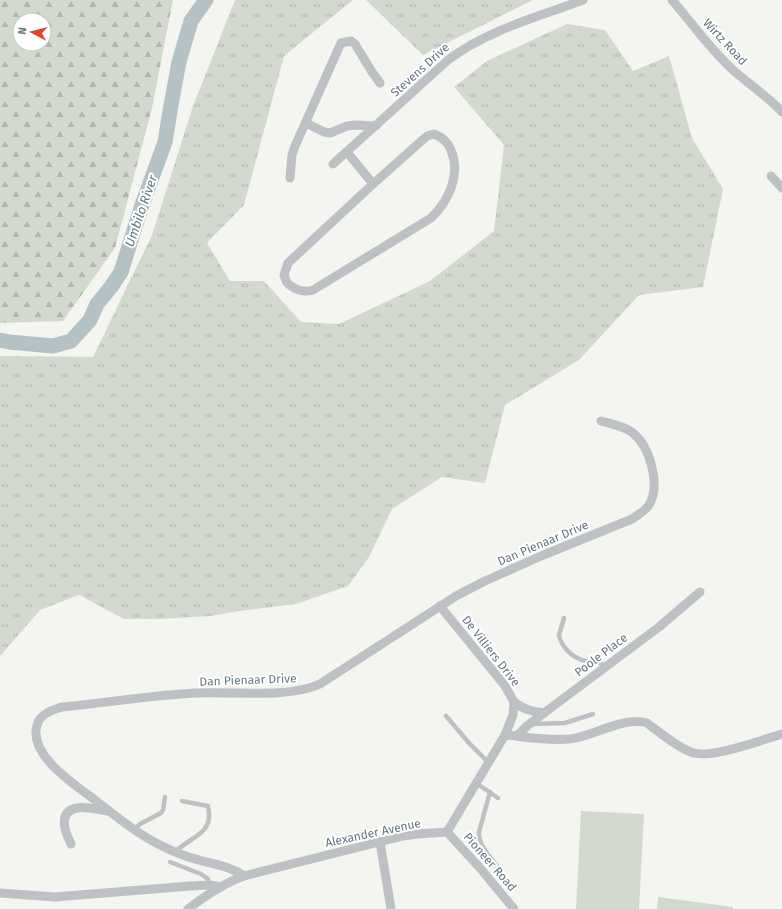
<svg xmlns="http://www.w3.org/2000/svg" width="782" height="909" viewBox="0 0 782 909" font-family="'Fira Sans',sans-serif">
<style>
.grass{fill:url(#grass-tufts)}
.forest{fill:url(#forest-firs);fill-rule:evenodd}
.pitch{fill:#d4d9d0}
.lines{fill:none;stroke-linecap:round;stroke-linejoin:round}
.river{stroke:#b4c2c5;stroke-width:15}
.lane{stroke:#bdc1c4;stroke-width:4.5}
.street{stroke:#bdc1c4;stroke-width:9}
.labels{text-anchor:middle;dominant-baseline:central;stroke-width:4;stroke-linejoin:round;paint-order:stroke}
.street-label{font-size:12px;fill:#647681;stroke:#fff}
.water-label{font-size:13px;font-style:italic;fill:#5f787f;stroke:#fff}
</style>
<defs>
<pattern id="grass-tufts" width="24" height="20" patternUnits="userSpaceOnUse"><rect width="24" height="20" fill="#d4d9d0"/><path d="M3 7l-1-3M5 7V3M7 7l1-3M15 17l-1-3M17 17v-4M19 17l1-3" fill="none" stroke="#b0b5ae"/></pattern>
<pattern id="forest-firs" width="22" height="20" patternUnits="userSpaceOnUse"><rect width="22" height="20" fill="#d4d9d0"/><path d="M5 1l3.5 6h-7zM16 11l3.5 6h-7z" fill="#b0b5ae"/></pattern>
</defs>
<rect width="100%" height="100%" fill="#f4f4f0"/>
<!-- grass -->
<g class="grass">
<polygon points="235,0 353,0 284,56 244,205 207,243 230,281 264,281 301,322 339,324 430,281 494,231 504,145 454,87 487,61 567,24 605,30 633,71 669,56 692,138 723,189 703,287 639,295 579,360 505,405 485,483 442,477 392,509 369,557 348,586 296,604 239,611 211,616 161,619 124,619 79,595 40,610 1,655 0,655 0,356 93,357 152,235 193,106"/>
<polygon points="366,0 533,0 423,55"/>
</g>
<!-- forest -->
<path class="forest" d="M0,0H173L152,108L115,248L63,321L0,323ZM20,20H44V44H20Z"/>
<!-- pitch -->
<g class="pitch">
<polygon points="581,811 644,814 639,909 576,909"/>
<polygon points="658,897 733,907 733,909 657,909"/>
</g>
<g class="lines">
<!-- river -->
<polyline class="river" points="0,340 9,342 53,346 71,341 90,320 97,304 111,287 121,272 142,205 165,142 171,105 179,62 191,21 206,0"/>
<!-- lane -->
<g class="lane">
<path d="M564,618L559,635C561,647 573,658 585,661C592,663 599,661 606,666"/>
<polyline points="446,716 469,743 488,762"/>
<polyline points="532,724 565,723 593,714"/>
<polyline points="476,783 498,798"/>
<path d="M490,792L479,832C478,845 491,858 499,868"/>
<polyline points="134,830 140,824 161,813 163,810 165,797"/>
<path d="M175,852C191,836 215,834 208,806L182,801"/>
<polyline points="170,862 201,874 208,879 209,885"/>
</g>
<!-- street -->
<g class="street">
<path d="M672,0C692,23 710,49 733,70C749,84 767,96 782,112"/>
<polyline points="306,123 324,132 330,133 347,126 356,125 376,126"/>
<path d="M434,134C442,137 448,142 451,150C461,174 449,201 431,218L313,290C303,293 296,290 287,283L284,275L288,263L373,184L427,136Z"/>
<polyline points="347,152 373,184"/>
<path d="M333,164L448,60C487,30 538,17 583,0"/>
<polyline points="771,176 782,188"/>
<polyline points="290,178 292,155 295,146 341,43 351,41 355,44 372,72 380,83"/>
<path d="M514,702C525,710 531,711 544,713"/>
<path d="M505,735C526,737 548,741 570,739C594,736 624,716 647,723C659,732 681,750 694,753C713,758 762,740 782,734"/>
<polyline points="517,736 528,725 659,627 700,592"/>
<polyline points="447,832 480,868 514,909"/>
<polyline points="380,842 391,909"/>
<path d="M71,844C65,832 57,812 77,808C86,806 98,810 108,811"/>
<path d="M244,876C230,866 216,865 199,860C186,857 172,851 160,845C136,833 116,816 95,800C75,785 28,755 37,725C40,714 52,710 62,707C107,703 151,695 196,693C233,691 287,699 320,684L456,596L483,582L541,556L632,519C638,515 645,511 649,505C661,485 650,447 633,433C624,426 611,424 601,421"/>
<polyline points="0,893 55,897 190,886 209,885 221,887"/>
<path d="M188,909C205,896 224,883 244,876L403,836L417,834L447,832L505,735L513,715L514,702L505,686L440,606"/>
</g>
</g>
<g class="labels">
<!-- street labels -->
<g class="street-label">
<text transform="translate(725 42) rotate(47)">Wirtz Road</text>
<text transform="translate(420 70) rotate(-42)">Stevens Drive</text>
<text transform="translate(543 543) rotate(-23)">Dan Pienaar Drive</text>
<text transform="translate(491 651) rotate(52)">De Villiers Drive</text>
<text transform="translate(601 655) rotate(-37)">Poole Place</text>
<text transform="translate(248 680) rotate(-2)">Dan Pienaar Drive</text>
<text transform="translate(373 833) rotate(-12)">Alexander Avenue</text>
<text transform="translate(490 862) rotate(49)">Pioneer Road</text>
</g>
<!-- water labels -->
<g class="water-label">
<text transform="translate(141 211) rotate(-71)">Umbilo River</text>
</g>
</g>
<!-- north arrow -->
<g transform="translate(32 32) rotate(277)"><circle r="19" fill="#ffffff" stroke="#c1c8cd"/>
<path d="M0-3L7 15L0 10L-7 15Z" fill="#de4627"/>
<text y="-6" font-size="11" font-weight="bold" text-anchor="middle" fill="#647681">N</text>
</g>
</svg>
